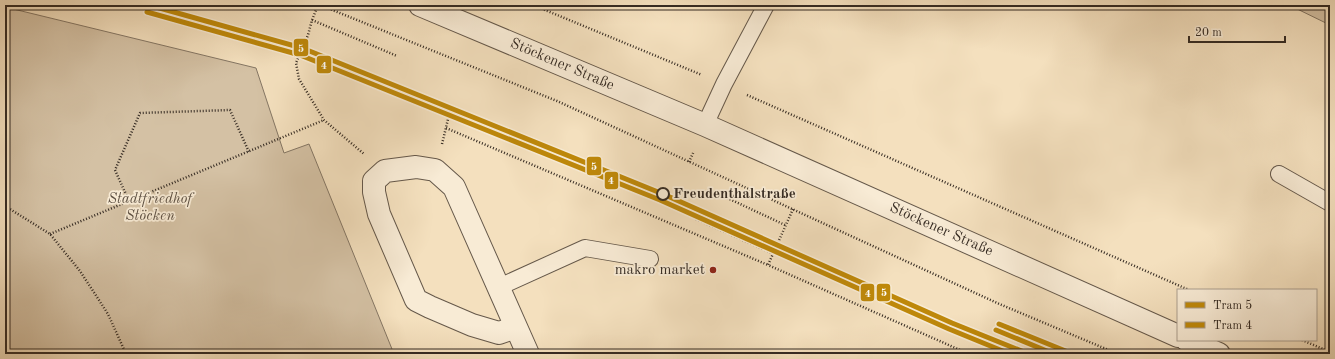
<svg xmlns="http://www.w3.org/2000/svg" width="1335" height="359" viewBox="0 0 1335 359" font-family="'Old Standard TT',serif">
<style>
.green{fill:#d4c1a4;stroke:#847664}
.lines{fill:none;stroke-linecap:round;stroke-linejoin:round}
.service-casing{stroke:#65584a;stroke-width:18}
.minor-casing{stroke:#65584a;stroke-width:24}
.tertiary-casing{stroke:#65584a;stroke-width:24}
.path{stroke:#352b23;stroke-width:2.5;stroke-dasharray:1 2;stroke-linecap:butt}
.service{stroke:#f8ebd5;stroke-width:16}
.minor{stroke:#f8ebd5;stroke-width:22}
.tertiary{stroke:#f8ebd5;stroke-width:22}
.tram-1-casing{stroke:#f8ebd5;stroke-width:8}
.tram-2-casing{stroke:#f8ebd5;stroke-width:8}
.tram-1{stroke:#be880a;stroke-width:5}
.tram-2{stroke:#be880a;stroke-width:5}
.stop-dot{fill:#f8ebd5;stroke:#352b23;stroke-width:2}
.poi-dot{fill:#8f2418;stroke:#f8ebd5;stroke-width:1.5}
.labels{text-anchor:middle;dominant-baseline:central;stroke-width:3.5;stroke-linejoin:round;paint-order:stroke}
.street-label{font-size:15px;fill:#352b23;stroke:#f8ebd5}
.stop-label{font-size:15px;font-weight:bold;fill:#352b23;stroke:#f8ebd5;text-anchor:start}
.park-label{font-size:15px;font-style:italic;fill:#5d5043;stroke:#f8ebd5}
.poi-label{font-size:15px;fill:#352b23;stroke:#f8ebd5;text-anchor:end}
.line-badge{stroke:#f8ebd5;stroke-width:1.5}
.badge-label{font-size:11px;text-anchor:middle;font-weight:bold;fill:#fff}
</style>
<rect width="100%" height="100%" fill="#f4e0be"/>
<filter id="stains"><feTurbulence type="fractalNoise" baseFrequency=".005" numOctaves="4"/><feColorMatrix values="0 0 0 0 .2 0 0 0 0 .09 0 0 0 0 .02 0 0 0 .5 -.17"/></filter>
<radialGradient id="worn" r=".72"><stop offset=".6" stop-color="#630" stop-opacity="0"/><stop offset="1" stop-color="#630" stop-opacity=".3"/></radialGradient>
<!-- green -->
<g class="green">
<polygon points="1289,5 1330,5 1330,25"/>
<polygon points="5,7 256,68 284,153 309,144 394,354 5,354"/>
</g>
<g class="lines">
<!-- service casing -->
<g class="service-casing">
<g id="service">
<polyline points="705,125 724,84 766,5"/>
<polyline points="1279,174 1330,203"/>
<polyline points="499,287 585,248 650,259"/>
</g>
</g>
<!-- minor casing -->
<g class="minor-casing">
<polyline id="minor" points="516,327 499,333 472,325 430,307 416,300 379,214 374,192 374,181 385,171 416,167 435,170 454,187 528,354"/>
</g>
<!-- tertiary casing -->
<g class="tertiary-casing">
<g id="tertiary">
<polyline points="420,5 705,125 1178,336"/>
<polyline points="1187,340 1219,354"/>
</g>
</g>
<!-- path -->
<g class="path">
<polyline points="318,5 312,20 308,35 296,63 299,79 324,120 364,154"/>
<polyline points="320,5 557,101 997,303 1118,354"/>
<polyline points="533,5 702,75"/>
<polyline points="312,20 397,56"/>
<polyline points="300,54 383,87"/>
<polyline points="747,95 1189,290"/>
<polyline points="446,128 768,265"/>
<polyline points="442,144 449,115"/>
<polyline points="689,162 694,151"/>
<polyline points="708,189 785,225"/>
<polyline points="129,201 115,170 140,113 230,110 249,152"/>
<polyline points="5,206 50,234 80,271 108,314 126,354"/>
<polyline points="793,209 768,265 969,354"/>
<polyline points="696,219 772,253"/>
<polyline points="50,234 324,120"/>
<polyline points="1302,340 1330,352"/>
</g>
<!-- service -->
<use href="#service" class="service"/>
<!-- minor -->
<use href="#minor" class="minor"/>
<!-- tertiary -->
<use href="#tertiary" class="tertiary"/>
<!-- tram-1 casing -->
<g class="tram-1-casing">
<g id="tram-1">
<polyline points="149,5 302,48 663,194 952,323 1029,354"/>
<polyline points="999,324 1073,354"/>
</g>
</g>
<!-- tram-2 casing -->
<g class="tram-2-casing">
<g id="tram-2">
<polyline points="147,12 300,55 660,200 949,329 1010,354"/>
<polyline points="996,330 1054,354"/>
</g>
</g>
<!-- tram-1 -->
<use href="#tram-1" class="tram-1"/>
<!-- tram-2 -->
<use href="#tram-2" class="tram-2"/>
</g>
<!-- markers -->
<circle class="stop-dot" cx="663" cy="194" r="6"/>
<circle class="poi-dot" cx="713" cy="270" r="4"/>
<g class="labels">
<!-- street labels -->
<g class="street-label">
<text transform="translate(562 65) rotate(23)">Stöckener Straße</text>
<text transform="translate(941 230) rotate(24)">Stöckener Straße</text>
</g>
<!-- stop labels -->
<g class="stop-label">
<text x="673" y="194">Freudenthalstraße</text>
</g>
<!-- park labels -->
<g class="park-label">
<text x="150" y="199">Stadtfriedhof<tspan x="150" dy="17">Stöcken</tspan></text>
</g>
<!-- poi labels -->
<g class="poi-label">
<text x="705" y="270">makro market</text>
</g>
</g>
<g class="line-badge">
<rect x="293" y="38" width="16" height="19" rx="4" fill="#be880a"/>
<rect x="316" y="55" width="16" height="19" rx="4" fill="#be880a"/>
<rect x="586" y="156" width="16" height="20" rx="4" fill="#be880a"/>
<rect x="604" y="171" width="15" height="19" rx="4" fill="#be880a"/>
<rect x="876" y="283" width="15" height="19" rx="4" fill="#be880a"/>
<rect x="860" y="283" width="15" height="19" rx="4" fill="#be880a"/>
</g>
<g class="badge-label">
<text x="301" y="52">5</text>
<text x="324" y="69">4</text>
<text x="594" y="170">5</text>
<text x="611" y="184">4</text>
<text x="884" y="296">5</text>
<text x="868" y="297">4</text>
</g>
<!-- margin -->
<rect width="1335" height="359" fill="none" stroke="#f4e0be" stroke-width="20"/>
<rect x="6" y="6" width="1323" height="347" fill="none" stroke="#352b23" stroke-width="2"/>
<rect x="10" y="10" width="1315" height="339" fill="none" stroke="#352b23"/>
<!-- legend -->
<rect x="1177" y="289" width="140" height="52" fill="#f8ebd5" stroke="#aa9e8e"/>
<rect x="1185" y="302" width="20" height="6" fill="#be880a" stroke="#aa9e8e"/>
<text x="1213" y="309" font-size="12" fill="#352b23">Tram 5</text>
<rect x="1185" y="322" width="20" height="6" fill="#be880a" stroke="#aa9e8e"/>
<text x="1213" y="329" font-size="12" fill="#352b23">Tram 4</text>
<!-- scale -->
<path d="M1189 36v6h96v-6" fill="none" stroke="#352b23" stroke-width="2"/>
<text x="1195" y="36" font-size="12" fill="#352b23" stroke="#f8ebd5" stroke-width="3" paint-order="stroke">20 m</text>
<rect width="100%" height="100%" filter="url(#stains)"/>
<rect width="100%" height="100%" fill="url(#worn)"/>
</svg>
